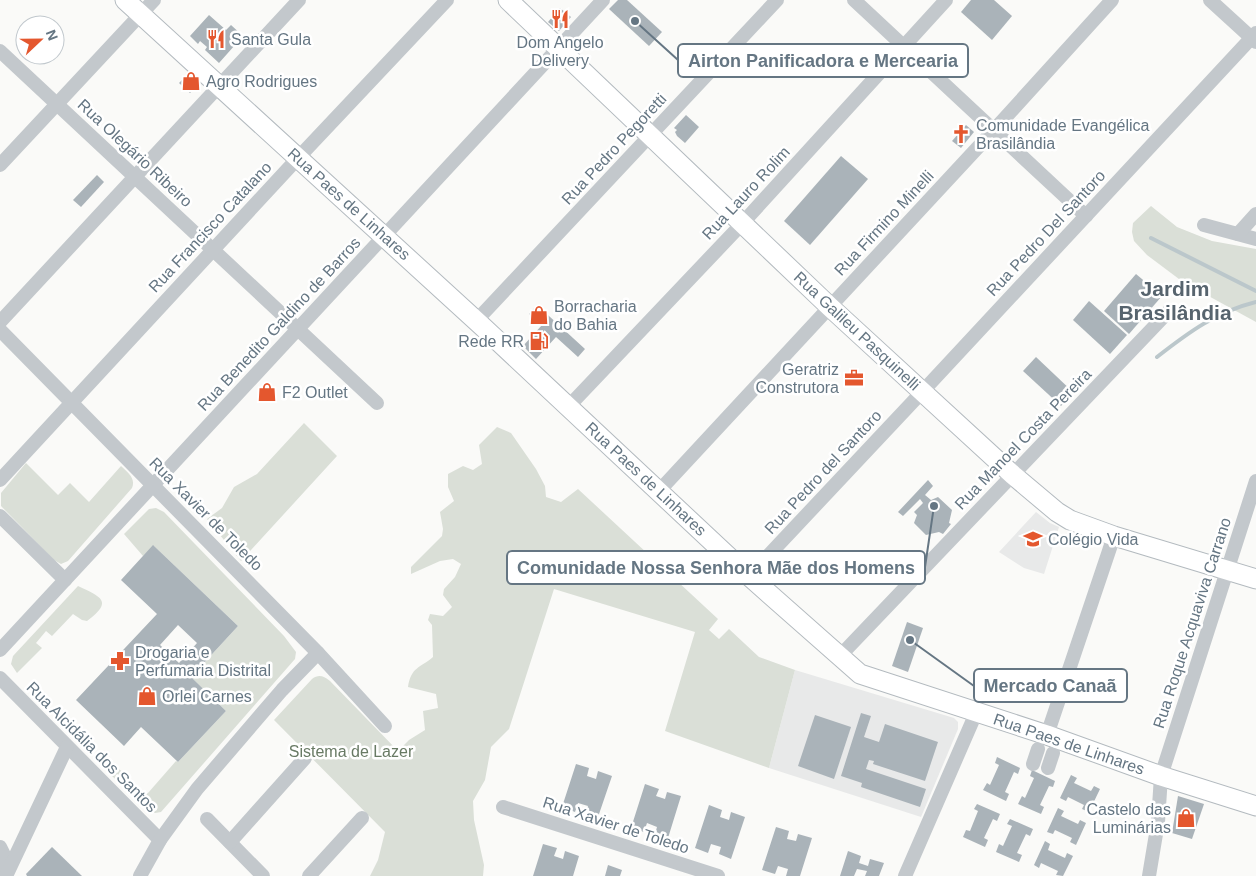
<svg xmlns="http://www.w3.org/2000/svg" width="1256" height="876" viewBox="0 0 1256 876" font-family="Helvetica,sans-serif">
<style>
.built{fill:#e8e9e9}
.green{fill:#dadfd7}
.lines{fill:none;stroke-linecap:round;stroke-linejoin:round}
.stream{stroke:#bbc7cb;stroke-width:4}
.building{fill:#aab3b9;fill-rule:evenodd}
.secondary-casing{stroke:#b3babf;stroke-width:21}
.street{stroke:#c3c8cc;stroke-width:14}
.secondary{stroke:#fff;stroke-width:19}
.labels{text-anchor:middle;dominant-baseline:central;stroke-width:5;stroke-linejoin:round;paint-order:stroke}
.poi-label{font-size:16px;fill:#657683;stroke:#fff;text-anchor:start}
.street-label{font-size:16px;fill:#657683;stroke:#fff}
.park-label{font-size:16px;fill:#687a64;stroke:#fff}
.district-label{font-size:21px;font-weight:bold;fill:#57646e;stroke:#fff}
.leader{fill:none;stroke:#657683;stroke-width:2}
.callout-dot{fill:#657683;stroke:#fff;stroke-width:2}
.callout{fill:#fff;stroke:#657683;stroke-width:2}
.callout-label{font-size:18px;text-anchor:middle;font-weight:bold;fill:#657683}
</style>
<rect width="100%" height="100%" fill="#fafaf8"/>
<!-- built -->
<g class="built">
<polygon points="1036,512 1050,523 1059,527 1044,574 1024,568 999,552"/>
<polygon points="795,670 954,718 958,722 958,729 921,817 769,768"/>
</g>
<!-- green -->
<g class="green">
<polygon points="1151,206 1177,227 1212,241 1256,249 1256,322 1183,282 1147,255 1134,241 1132,232 1133,223"/>
<polygon points="304,423 337,456 241,561 207,519 222,508 234,487 257,474"/>
<path d="M497,427L511,433L536,469L545,486L546,497L561,502L578,489L718,619L709,630L719,639L729,629L759,657L795,670L769,768L665,731L695,632L554,589L509,729L491,747L485,780L473,801L474,820L484,865L483,876H370L378,860L385,832L274,720L312,679C319,674 323,676 330,681L398,751L409,740L425,730L423,711L438,708L436,694L408,687C411,667 420,668 433,657L432,625L428,620L430,614L443,616L452,607L443,595L444,589L455,577L461,564L453,559L440,561L411,574V567L442,536L443,529L440,512L454,501L448,487V474L463,466L473,470L482,464L479,445Z"/>
<path d="M26,463L58,495L70,483L89,502L121,466C128,473 136,478 132,488L68,561L61,564L54,560L1,506V493Z"/>
<polygon points="156,508 164,512 284,636 296,652 295,659 161,812 155,813 150,811 112,776 119,769 146,794 148,793 176,761 178,762 226,711 191,677 238,626 154,546 143,556 124,534 149,509"/>
<path d="M78,586C101,597 114,601 87,621L82,620L73,614L52,636L46,631L36,643L42,648L17,673L11,664L13,656Z"/>
</g>
<g class="lines">
<!-- stream -->
<g class="stream">
<polyline points="1151,238 1256,291"/>
<path d="M1157,357C1189,332 1216,312 1256,302"/>
</g>
</g>
<!-- building -->
<g class="building">
<polygon points="618,0 627,0 662,32 649,46 609,9"/>
<polygon points="971,0 994,0 1012,16 992,40 961,12"/>
<polygon points="560,8 571,17 559,31 548,22"/>
<polygon points="209,15 226,30 231,25 243,36 219,63 205,50 207,47 200,41 198,44 190,36"/>
<polygon points="193,69 203,80 190,93 179,83"/>
<polygon points="686,115 699,127 685,143 677,136 675,132 677,130 674,128"/>
<polygon points="966,125 974,132 961,148 952,141"/>
<polygon points="841,156 868,179 810,245 784,221"/>
<polygon points="97,175 104,182 81,207 73,200"/>
<polygon points="1136,274 1162,296 1129,334 1104,311"/>
<polygon points="1089,301 1127,335 1110,354 1073,320"/>
<polygon points="537,305 585,349 578,357 556,337 536,359 523,346 542,325 529,314"/>
<polygon points="1036,357 1074,393 1061,406 1023,371"/>
<polygon points="928,480 933,486 925,495 931,500 938,497 952,510 949,523 951,524 943,534 939,532 926,535 914,523 917,515 914,512 923,503 920,499 903,516 898,512"/>
<path d="M153,545L238,626L191,677L226,711L178,762L141,727L124,746L76,700L157,614L121,580ZM178,625L197,643L179,663L160,645Z"/>
<polygon points="907,622 923,628 908,672 892,666"/>
<polygon points="861,713 871,716 864,737 879,742 885,724 938,742 925,781 873,764 874,761 869,760 866,769 926,789 920,807 861,787 862,783 841,776"/>
<polygon points="815,715 851,727 834,779 798,766"/>
<polygon points="997,757 1020,768 1018,774 1014,772 1005,792 1009,794 1006,801 983,790 987,783 990,785 999,765 995,763"/>
<polygon points="576,764 589,768 587,776 596,779 598,771 612,776 598,817 586,813 588,806 578,803 575,812 562,807"/>
<polygon points="1032,770 1055,781 1053,787 1049,786 1040,805 1044,807 1041,814 1018,804 1022,796 1025,798 1034,778 1030,776"/>
<polygon points="1071,775 1077,778 1074,783 1091,791 1094,786 1100,789 1089,812 1082,809 1084,805 1068,797 1066,801 1060,798"/>
<polygon points="645,784 659,789 656,796 665,799 667,792 681,796 668,838 655,834 657,827 647,823 644,832 631,828"/>
<polygon points="1178,796 1204,804 1192,839 1172,833"/>
<polygon points="977,804 1000,814 997,821 993,819 984,838 988,840 985,847 963,837 966,830 970,831 978,811 974,809"/>
<polygon points="709,805 722,810 720,817 729,820 731,812 745,817 731,859 719,854 721,847 711,844 708,853 695,848"/>
<polygon points="1058,808 1064,811 1061,816 1078,824 1080,820 1086,823 1076,845 1070,842 1072,838 1055,830 1053,834 1047,832"/>
<polygon points="1010,819 1033,829 1030,836 1026,834 1017,853 1022,855 1019,862 996,852 999,844 1003,846 1012,826 1007,824"/>
<polygon points="776,827 789,831 787,839 796,841 798,834 812,838 800,876 786,876 788,869 778,866 775,874 762,870"/>
<polygon points="1045,841 1050,844 1048,850 1065,858 1067,853 1073,856 1063,876 1056,875 1058,871 1041,863 1039,868 1034,865"/>
<polygon points="543,844 557,848 554,856 563,859 565,851 579,856 573,876 533,876"/>
<polygon points="52,847 82,876 27,876 26,874"/>
<polygon points="848,851 861,856 859,863 868,866 870,859 884,863 879,876 865,876 867,871 857,869 854,876 840,876"/>
<polygon points="608,865 622,870 620,876 605,876"/>
</g>
<g class="lines">
<!-- secondary casing -->
<g class="secondary-casing">
<g id="secondary">
<polyline points="125,0 483,327 749,576 860,674 1047,735 1161,776 1256,806"/>
<polyline points="508,0 830,307 1013,475 1057,512 1070,520 1114,536 1256,579"/>
</g>
</g>
<!-- street -->
<g class="street">
<polyline points="854,0 1086,216"/>
<polyline points="1210,0 1256,42"/>
<polyline points="0,51 377,403"/>
<polyline points="0,165 154,0"/>
<polyline points="1204,225 1256,239"/>
<polyline points="1238,234 1256,214"/>
<polyline points="476,321 777,0"/>
<polyline points="0,322 299,0"/>
<polyline points="0,330 318,653 385,726"/>
<polyline points="569,406 738,228 946,0"/>
<polyline points="0,480 298,158 447,0"/>
<polyline points="659,491 994,130 1112,0"/>
<polyline points="0,516 65,580"/>
<polyline points="749,576 922,392 1256,33"/>
<polyline points="0,650 603,0"/>
<polyline points="839,657 1170,310"/>
<polyline points="0,678 160,840"/>
<polyline points="1047,735 1114,536"/>
<polyline points="1033,764 1038,749"/>
<polyline points="1048,768 1053,753"/>
<polyline points="503,807 718,876"/>
<polyline points="207,819 263,876"/>
<polyline points="230,842 305,758"/>
<polyline points="0,847 7,861 7,872"/>
<polyline points="6,876 67,747"/>
<polyline points="140,876 160,840 197,789 282,690 318,653"/>
<polyline points="309,876 362,818"/>
<polyline points="905,876 976,713"/>
<polyline points="1149,876 1158,822 1161,776 1256,481"/>
</g>
<!-- secondary -->
<use href="#secondary" class="secondary"/>
</g>
<!-- icons -->
<defs>
<g id="restaurant-bare" transform="scale(1.5)"><path d="M-5-6h1v4h1v-4h1v4h1v-4h1v5L-1.5 .5V6h-2V.5L-5-1ZM5-6V6H3V1.5H1.5Q1.5-4 5-6Z" fill="#e4572e" stroke="#fff" stroke-width="2.5" paint-order="stroke"/></g>
<g id="shop-bare" transform="scale(1.5)"><path d="M-5-2.5h2.3a2.7 3.5 0 0 1 5.4 0H5L5.5 6h-11ZM-1.5-2.5h3a1.5 2.3 0 0 0-3 0Z" fill="#e4572e" stroke="#fff" stroke-width="2.5" paint-order="stroke"/></g>
<g id="church-bare" transform="scale(1.5)"><path d="M-1.2-6h2.4v3.5h3.3v2.4h-3.3V6h-2.4V-.1h-3.3v-2.4h3.3Z" fill="#e4572e" stroke="#fff" stroke-width="2.5" paint-order="stroke"/></g>
<g id="fuel-bare" transform="scale(1.5)"><path d="M-5.5-6h7V0h2V4h1.3V-2.5L3-4.5l.8-.8L6-3V5H2.5V1h-1V6h-7ZM-4.2-4.7v3.2H.2V-4.7Z" fill="#e4572e" stroke="#fff" stroke-width="2.5" paint-order="stroke"/></g>
<g id="office-bare" transform="scale(1.5)"><path d="M-6-3h4V-5.5h4V-3h4V5H-6ZM-1-4.5V-3h2v-1.5ZM-6 0V1H6V0Z" fill="#e4572e" stroke="#fff" stroke-width="2.5" paint-order="stroke"/></g>
<g id="school-bare" transform="scale(1.5)"><path d="M0-5L7-2L0 1L-7-2ZM-4 1L0 2.5L4 1V4Q0 6-4 4Z" fill="#e4572e" stroke="#fff" stroke-width="2.5" paint-order="stroke"/></g>
<g id="pharmacy-bare" transform="scale(1.5)"><path d="M-2-6h4v4h4v4h-4v4h-4v-4h-4v-4h4Z" fill="#e4572e" stroke="#fff" stroke-width="2.5" paint-order="stroke"/></g>
</defs>
<g fill-rule="evenodd">
<use href="#restaurant-bare" x="560" y="19"/>
<use href="#restaurant-bare" x="216" y="39"/>
<use href="#shop-bare" x="191" y="81"/>
<use href="#church-bare" x="961" y="134"/>
<use href="#shop-bare" x="539" y="315"/>
<use href="#fuel-bare" x="539" y="341"/>
<use href="#office-bare" x="854" y="378"/>
<use href="#shop-bare" x="267" y="392"/>
<use href="#school-bare" x="1033" y="539"/>
<use href="#pharmacy-bare" x="120" y="661"/>
<use href="#shop-bare" x="147" y="696"/>
<use href="#shop-bare" x="1186" y="818"/>
</g>
<g class="labels">
<!-- poi labels -->
<g class="poi-label">
<text x="231" y="39">Santa Gula</text>
<text x="560" y="42" text-anchor="middle">Dom Angelo<tspan x="560" dy="18">Delivery</tspan></text>
<text x="206" y="81">Agro Rodrigues</text>
<text x="976" y="125">Comunidade Evangélica<tspan x="976" dy="18">Brasilândia</tspan></text>
<text x="554" y="306">Borracharia<tspan x="554" dy="18">do Bahia</tspan></text>
<text x="524" y="341" text-anchor="end">Rede RR</text>
<text x="839" y="369" text-anchor="end">Geratriz<tspan x="839" dy="18">Construtora</tspan></text>
<text x="282" y="392">F2 Outlet</text>
<text x="1048" y="539">Colégio Vida</text>
<text x="135" y="652">Drogaria e<tspan x="135" dy="18">Perfumaria Distrital</tspan></text>
<text x="162" y="696">Orlei Carnes</text>
<text x="1171" y="809" text-anchor="end">Castelo das<tspan x="1171" dy="18">Luminárias</tspan></text>
</g>
<!-- street labels -->
<g class="street-label">
<text transform="translate(614 149) rotate(-47)">Rua Pedro Pegoretti</text>
<text transform="translate(135 153) rotate(43)">Rua Olegário Ribeiro</text>
<text transform="translate(746 193) rotate(-47)">Rua Lauro Rolim</text>
<text transform="translate(349 204) rotate(42)">Rua Paes de Linhares</text>
<text transform="translate(884 223) rotate(-47)">Rua Firmino Minelli</text>
<text transform="translate(210 227) rotate(-47)">Rua Francisco Catalano</text>
<text transform="translate(1046 233) rotate(-47)">Rua Pedro Del Santoro</text>
<text transform="translate(279 324) rotate(-47)">Rua Benedito Galdino de Barros</text>
<text transform="translate(857 331) rotate(43)">Rua Galileu Pasquinelli</text>
<text transform="translate(1023 439) rotate(-46)">Rua Manoel Costa Pereira</text>
<text transform="translate(823 472) rotate(-47)">Rua Pedro del Santoro</text>
<text transform="translate(646 479) rotate(43)">Rua Paes de Linhares</text>
<text transform="translate(206 514) rotate(45)">Rua Xavier de Toledo</text>
<text transform="translate(1192 623) rotate(-72)">Rua Roque Acquaviva Carrano</text>
<text transform="translate(1069 744) rotate(19)">Rua Paes de Linhares</text>
<text transform="translate(92 747) rotate(45)">Rua Alcidália dos Santos</text>
<text transform="translate(616 825) rotate(18)">Rua Xavier de Toledo</text>
</g>
<!-- park labels -->
<g class="park-label">
<text x="351" y="751">Sistema de Lazer</text>
</g>
<!-- district labels -->
<g class="district-label">
<text x="1175" y="288">Jardim<tspan x="1175" dy="24">Brasilândia</tspan></text>
</g>
</g>
<!-- callouts -->
<path class="leader" d="M635 21L678 60M934 506L925 567M910 640L974 686"/>
<g class="callout-dot">
<circle cx="635" cy="21" r="5"/>
<circle cx="934" cy="506" r="5"/>
<circle cx="910" cy="640" r="5"/>
</g>
<g class="callout">
<rect x="678" y="44" width="290" height="33" rx="5"/>
<rect x="507" y="551" width="418" height="33" rx="5"/>
<rect x="974" y="669" width="153" height="33" rx="5"/>
</g>
<g class="callout-label">
<text x="823" y="67">Airton Panificadora e Mercearia</text>
<text x="716" y="574">Comunidade Nossa Senhora Mãe dos Homens</text>
<text x="1050" y="692">Mercado Canaã</text>
</g>
<!-- north arrow -->
<g transform="translate(40 40) rotate(68)"><circle r="24" fill="#ffffff" stroke="#c1c8cd"/>
<path d="M0-4L9 19L0 12L-9 19Z" fill="#e4572e"/>
<text y="-8" font-size="14" font-weight="bold" text-anchor="middle" fill="#657683">N</text>
</g>
</svg>
